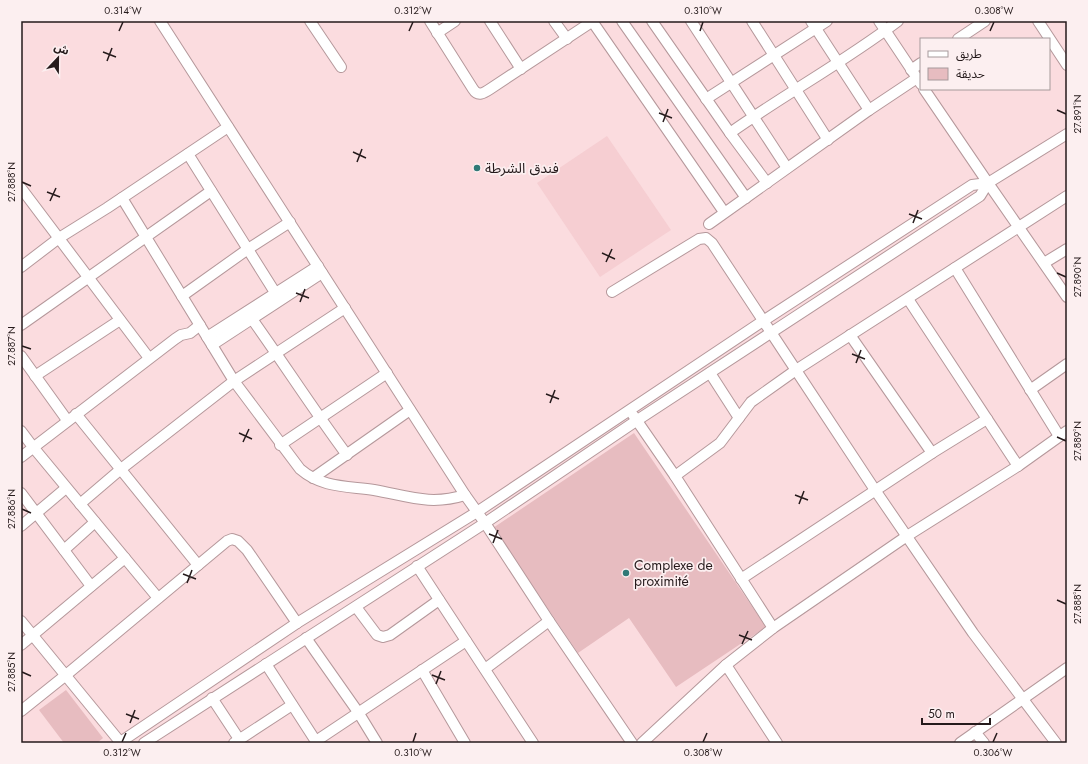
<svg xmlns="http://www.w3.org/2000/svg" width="1088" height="764" viewBox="0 0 1088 764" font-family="Jost,'Noto Sans Arabic',sans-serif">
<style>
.built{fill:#f6ced2}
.green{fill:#e7bcc0}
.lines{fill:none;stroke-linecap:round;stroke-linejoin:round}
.minor-casing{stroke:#b5989b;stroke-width:12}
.minor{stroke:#fff;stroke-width:10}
.ticks{fill:none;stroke:#251a1b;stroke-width:1.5}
.poi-dot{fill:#307977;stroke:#fceff0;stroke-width:1.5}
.labels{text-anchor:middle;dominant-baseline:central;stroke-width:3.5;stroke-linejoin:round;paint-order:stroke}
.poi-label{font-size:14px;fill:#251a1b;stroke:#fceff0;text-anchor:start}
.neatline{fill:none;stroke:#251a1b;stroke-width:1.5}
.ticks-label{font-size:10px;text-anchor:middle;fill:#251a1b}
</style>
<rect width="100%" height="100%" fill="#fbdcdf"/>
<!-- built -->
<polygon class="built" points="607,136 671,230 600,277 537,183"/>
<!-- green -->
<g class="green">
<polygon points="634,433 766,627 676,687 629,618 578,653 493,528"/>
<polygon points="66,690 103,738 97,743 64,743 39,710"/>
</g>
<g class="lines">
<!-- minor casing -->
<g class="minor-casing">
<g id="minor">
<polyline points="160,21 465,495 485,523 549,621 632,743"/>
<polyline points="310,21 341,67"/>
<path d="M430,21L473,89C478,97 484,93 490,89L593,21"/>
<polyline points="490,21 521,69"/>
<polyline points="554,21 567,39"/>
<polyline points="592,21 724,212"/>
<polyline points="622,21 746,198"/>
<polyline points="652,21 730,133 767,183"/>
<polyline points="691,21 787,168"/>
<polyline points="752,21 828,140"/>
<polyline points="811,21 869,110"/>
<polyline points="879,21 921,84"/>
<polyline points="1038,21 1067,65"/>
<polyline points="437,33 455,21"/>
<polyline points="958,39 985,21"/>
<polyline points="911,70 921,63"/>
<polyline points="924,89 988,183 1067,297"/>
<polyline points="706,99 827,21"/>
<path d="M730,133C785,94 844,62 898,21"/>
<polyline points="188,154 276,294"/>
<polyline points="21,188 149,358"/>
<path d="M122,198L234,381L300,469C322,488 347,486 374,490C408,496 430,506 465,495"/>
<polyline points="709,224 869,110 917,78"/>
<polyline points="1044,263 1067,249"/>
<polyline points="21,267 59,238 107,208 228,127"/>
<polyline points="955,268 1059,436"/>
<polyline points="612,292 699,239 706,238 712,243 875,490 973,633 1056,743"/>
<polyline points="182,296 248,249 290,222"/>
<polyline points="908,299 1018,466"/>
<path d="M247,312C281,359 312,408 347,455"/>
<polyline points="21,325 211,191"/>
<polyline points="850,335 932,453"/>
<polyline points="207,337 318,266"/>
<polyline points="212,345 322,273"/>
<polyline points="21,356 67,420"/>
<polyline points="710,373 739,418"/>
<polyline points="35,376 120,320"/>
<polyline points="1030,390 1067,364"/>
<polyline points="76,414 198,565"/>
<polyline points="633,415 675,476 773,628"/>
<polyline points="21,431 33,447 158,598"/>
<polyline points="280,445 387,373"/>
<polyline points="21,457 175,339 181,335 190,333 200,325"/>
<polyline points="675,476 720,443 751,402 796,370 1067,196"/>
<polyline points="313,478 410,410"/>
<polyline points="21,493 91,586"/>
<polyline points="80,504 121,469 234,381 345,308"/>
<polyline points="21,526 66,488"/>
<polyline points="64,550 95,522"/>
<polyline points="417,566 533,743"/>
<polyline points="741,579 932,453 987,419"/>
<polyline points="356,607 377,635 383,637 390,635 439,600"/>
<polyline points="21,621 121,743"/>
<polyline points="306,638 358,712 377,743"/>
<polyline points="21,645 125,558"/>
<polyline points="266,664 317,743"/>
<polyline points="726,665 777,743"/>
<polyline points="485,669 549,621"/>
<polyline points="422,670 465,743"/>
<polyline points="212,698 239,739"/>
<polyline points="21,711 66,675 227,541 232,539 238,541 247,550 297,623"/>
<polyline points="975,732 984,743"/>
<polyline points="316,741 466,641"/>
<polyline points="119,743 297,623 477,512 763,321 972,185 988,183 1067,134"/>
<polyline points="144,743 485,523 636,421 980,196 988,183"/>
<polyline points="234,743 292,705"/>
<polyline points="642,743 726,665 773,628 907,536 1018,466 1067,431"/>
<polyline points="960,743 1067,668"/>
</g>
</g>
<!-- minor -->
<use href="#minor" class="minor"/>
</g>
<!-- ticks -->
<path class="ticks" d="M119,31L123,22M409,31L413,22M700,31L703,22M990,31L994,22M103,52L116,57M107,61L112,48M1057,110L1066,114M659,113L672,118M663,122L668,109M353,152L366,158M357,162L362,149M22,182L31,186M47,192L60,197M50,201L56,188M909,214L922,219M913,223L918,210M602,253L615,259M606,262L612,249M1057,273L1066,277M296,293L309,298M300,302L305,289M22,346L31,349M852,354L865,359M856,363L861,350M546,394L559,399M550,403L555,390M239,433L252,439M1057,437L1066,441M243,442L249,429M795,495L808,500M799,504L804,491M22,509L31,513M489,534L502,539M493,543L498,530M183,574L196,579M187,583L192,570M1057,600L1066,604M739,635L752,640M742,644L748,631M22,672L31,676M432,675L445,680M436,684L441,671M126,714L139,719M130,723L135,710M122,742L126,733M413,742L416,733M703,742L707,733M993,742L997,733"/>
<!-- markers -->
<g class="poi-dot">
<circle cx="477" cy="168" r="4"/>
<circle cx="626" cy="573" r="4"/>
</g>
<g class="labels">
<!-- poi labels -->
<g class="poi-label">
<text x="485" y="168">فندق الشرطة</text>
<text x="634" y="565">Complexe de<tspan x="634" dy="16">proximité</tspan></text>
</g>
</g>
<!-- border -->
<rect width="1088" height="764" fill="none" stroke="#fceff0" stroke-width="44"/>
<!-- legend -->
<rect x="920" y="38" width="130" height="52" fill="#fceff0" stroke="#a69a9b"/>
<rect x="928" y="51" width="20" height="6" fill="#ffffff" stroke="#a69a9b"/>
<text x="956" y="58" font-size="12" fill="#251a1b">طريق</text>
<rect x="928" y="68" width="20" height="12" fill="#e7bcc0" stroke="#a69a9b"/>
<text x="956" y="78" font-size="12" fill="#251a1b">حديقة</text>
<!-- north arrow -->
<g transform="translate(58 58) rotate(22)" stroke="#fceff0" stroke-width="3" paint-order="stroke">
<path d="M0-3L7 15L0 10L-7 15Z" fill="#251a1b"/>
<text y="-6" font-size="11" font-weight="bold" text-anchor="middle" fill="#251a1b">ش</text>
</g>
<!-- scale -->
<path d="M922 718v6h68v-6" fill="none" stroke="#251a1b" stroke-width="2"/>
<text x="928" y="718" font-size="12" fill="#251a1b" stroke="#fceff0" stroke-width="3" paint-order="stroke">50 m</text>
<rect x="22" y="22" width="1044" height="720" class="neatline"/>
<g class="ticks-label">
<text x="123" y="14">0.314°W</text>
<text x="413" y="14">0.312°W</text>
<text x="703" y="14">0.310°W</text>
<text x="994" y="14">0.308°W</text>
<text transform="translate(1077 114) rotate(-90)" y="4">27.891°N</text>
<text transform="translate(11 182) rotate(-90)" y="4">27.888°N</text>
<text transform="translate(1077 277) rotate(-90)" y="4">27.890°N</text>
<text transform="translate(11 346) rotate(-90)" y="4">27.887°N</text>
<text transform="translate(1077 441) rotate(-90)" y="4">27.889°N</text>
<text transform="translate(11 509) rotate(-90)" y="4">27.886°N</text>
<text transform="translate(1077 604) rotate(-90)" y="4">27.888°N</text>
<text transform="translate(11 672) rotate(-90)" y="4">27.885°N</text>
<text x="122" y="756">0.312°W</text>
<text x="413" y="756">0.310°W</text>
<text x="703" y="756">0.308°W</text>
<text x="993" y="756">0.306°W</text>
</g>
</svg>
